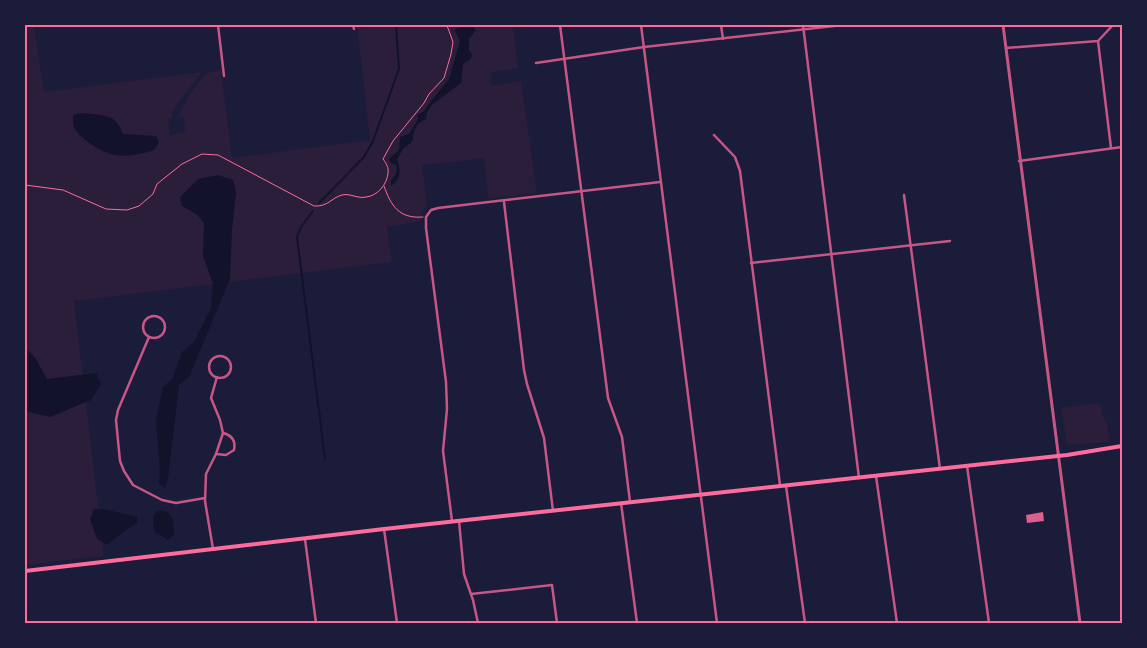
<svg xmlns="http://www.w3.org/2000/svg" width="1147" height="648" viewBox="0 0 1147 648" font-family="'Open Sans',sans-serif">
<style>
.green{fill:#2a1e3b}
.water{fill:#12122b}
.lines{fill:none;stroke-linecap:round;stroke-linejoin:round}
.stream{stroke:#12122b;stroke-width:2}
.building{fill:#dd5f8e}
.path{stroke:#ff6b9d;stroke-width:1}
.minor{stroke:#c65784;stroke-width:2.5}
.tertiary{stroke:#c65784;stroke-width:3}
.secondary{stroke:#ff6b9d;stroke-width:4}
.neatline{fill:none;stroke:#ff6b9d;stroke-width:2}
</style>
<rect width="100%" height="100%" fill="#1b1b3a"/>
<!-- green -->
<g class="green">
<path d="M25,25H34L44,92L202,72L173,110L172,118L168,119L170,135L185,132L184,117H179C181,106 199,79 209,73C212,71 217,71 221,70L232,158L370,140L357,25H513L518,68L490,73L492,86L521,81L537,193L488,199L484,158L422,165L427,206L421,212V221L387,227L392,262L74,301L104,556L25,565Z"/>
<polygon points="1098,403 1100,404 1103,417 1107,423 1110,442 1067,445 1061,408"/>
</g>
<!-- water -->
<g class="water">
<path d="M467,26L473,27L476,30L469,39V50L472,54L471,59L463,64L461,83L433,104L427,112L426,119C414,124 415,130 412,142L403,149L397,159C401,170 401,180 391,186V180C396,175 398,172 396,165L391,163L389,159C401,148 399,153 400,137L409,134L418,119L417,115L424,111L431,101L449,79L460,41L455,31L457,28Z"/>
<path d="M82,113C103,116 115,112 123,134L156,136L159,142L154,150C142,154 129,157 116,155C104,154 78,138 74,127C73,124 73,118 73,115Z"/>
<polygon points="218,175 233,180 236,192 232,230 230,279 189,377 179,385 168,477 165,488 159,483 160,471 156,420 163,387 172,379 182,352 194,342 211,308 213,284 203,256 204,223 196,214 182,206 180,197 198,179"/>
<polygon points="29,351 36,359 47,379 96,373 101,384 91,400 50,417 25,411 25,353"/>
<polygon points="94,509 103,509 137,517 137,524 131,526 107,545 97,539 90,519"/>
<polygon points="158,510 168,512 173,520 174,535 168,540 154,531 153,517"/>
</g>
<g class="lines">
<!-- stream -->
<g class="stream">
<polyline points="319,203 364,157 373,141 399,69 396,25"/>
<polyline points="313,211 301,227 297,237 325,459"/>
</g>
</g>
<!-- building -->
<polygon class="building" points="1043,512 1044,521 1027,523 1026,515"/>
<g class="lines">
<!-- path -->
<g class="path">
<path d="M25,185L63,190L106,209L127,210L139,206L153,194L157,184L182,164L202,154L218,155L314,206C328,207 331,198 342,195C350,193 358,199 366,197C377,196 387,185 388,173C389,168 386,163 383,159L393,141L424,103L429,94L444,78L451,54L453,42L448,28L445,25"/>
<path d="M384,186C391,206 399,219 423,217"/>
</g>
<!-- minor -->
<g class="minor">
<polyline points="218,25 224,76"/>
<polyline points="353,25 354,29"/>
<polyline points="560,25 608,398 622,437 630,502"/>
<polyline points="641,25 717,623"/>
<polyline points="721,25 723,39"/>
<polyline points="803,25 859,478"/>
<polyline points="1098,41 1111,148"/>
<polyline points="1006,48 1098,41 1113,25"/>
<polyline points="536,63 644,47 843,25"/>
<polyline points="714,135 735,157 740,171 780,485"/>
<polyline points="1019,161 1122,147"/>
<polyline points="904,195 940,469"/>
<polyline points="504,202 524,370 527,384 544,438 553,511"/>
<polyline points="751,263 950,241"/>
<circle cx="154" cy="327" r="11"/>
<polyline points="149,337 118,410 116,420 120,461 124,471 133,485 162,500 176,503 205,498"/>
<circle cx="220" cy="367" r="11"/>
<path d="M216,454L226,455L234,450C236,440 231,435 223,433"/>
<polyline points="967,466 989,623"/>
<polyline points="876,476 897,623"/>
<polyline points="786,486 805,623"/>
<polyline points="621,503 637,623"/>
<polyline points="452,521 443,451 447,409 446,382 426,228 426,217 431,210 438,208 660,182"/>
<polyline points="459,521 464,574 473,600 478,623"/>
<polyline points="384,529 397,623"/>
<polyline points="305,539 316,623"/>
<polyline points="213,549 205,501 206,474 216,454 223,433 220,420 211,398 217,377"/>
<polyline points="471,594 552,585 557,623"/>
</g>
<!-- tertiary -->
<polyline class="tertiary" points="1003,25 1080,623"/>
<!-- secondary -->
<polyline class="secondary" points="25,571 384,529 1067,455 1122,446"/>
</g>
<!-- border -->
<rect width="1147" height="648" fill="none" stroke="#1b1b3a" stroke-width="52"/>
<rect x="26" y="26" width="1095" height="596" class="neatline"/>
</svg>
